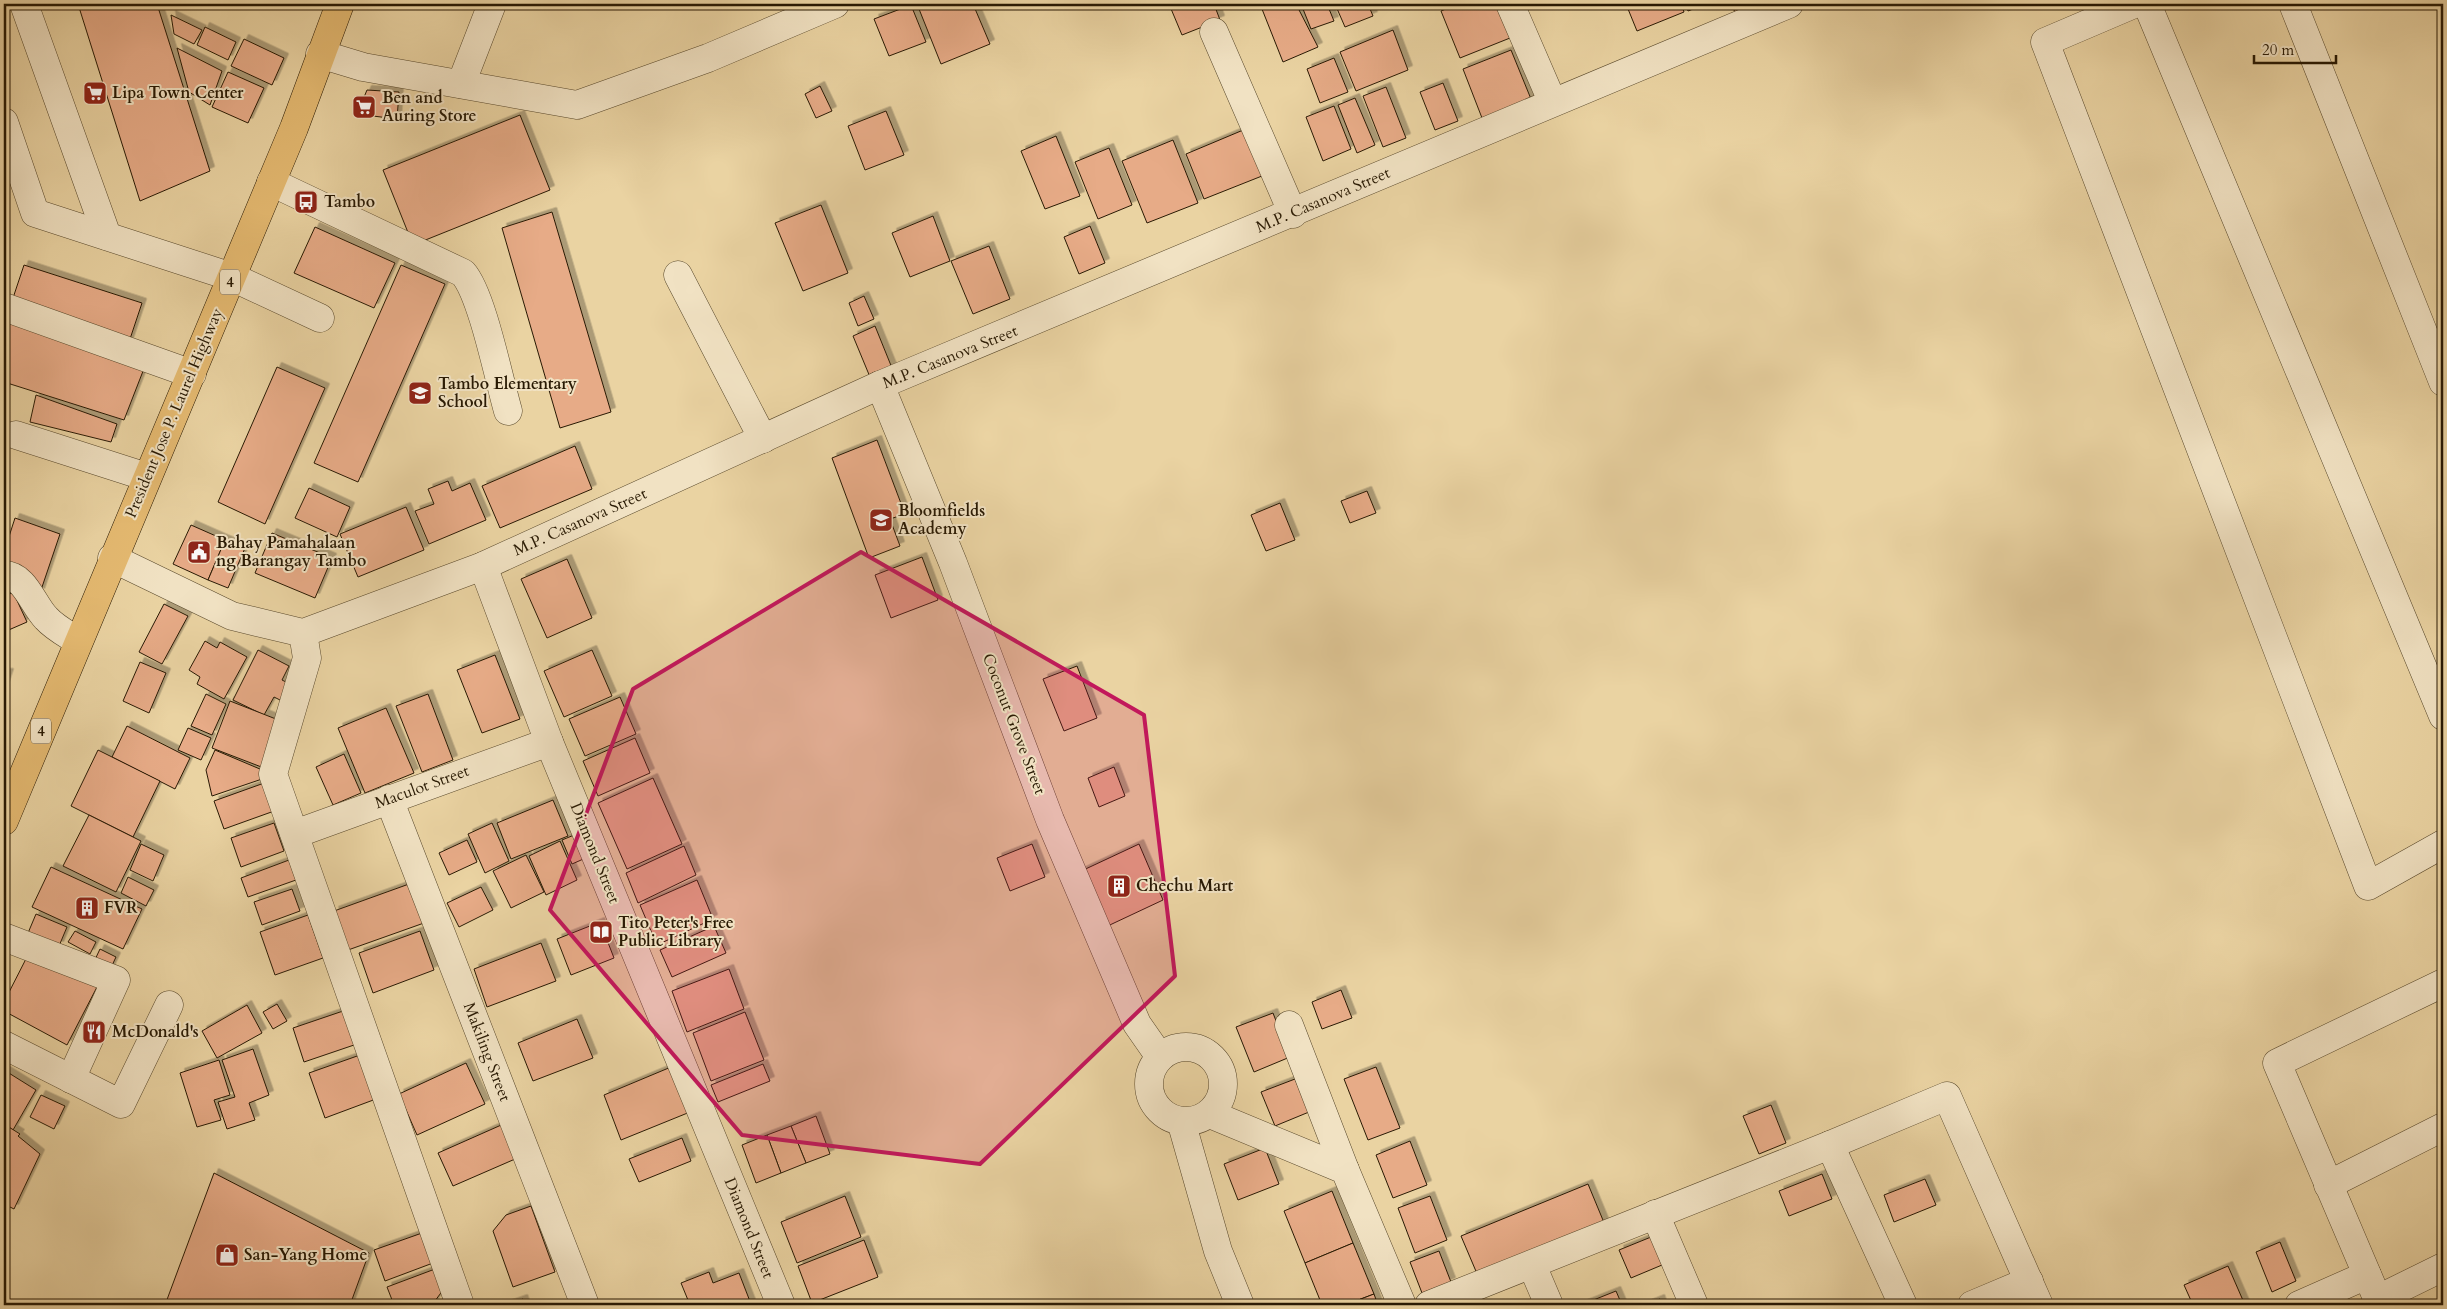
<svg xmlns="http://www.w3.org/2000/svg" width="2447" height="1309" viewBox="0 0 2447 1309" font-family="Cardo,serif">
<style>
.building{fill:#e7ab87;stroke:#281903;filter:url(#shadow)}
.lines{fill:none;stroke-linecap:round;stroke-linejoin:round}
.minor-casing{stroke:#58482b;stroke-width:29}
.highway-casing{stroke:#281903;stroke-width:29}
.minor{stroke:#f1e2c3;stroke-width:28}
.highway{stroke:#e5ba71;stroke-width:28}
.marked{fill:#c2185b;fill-opacity:0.2;stroke:#c2185b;stroke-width:4;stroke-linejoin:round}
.labels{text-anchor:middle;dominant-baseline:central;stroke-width:4;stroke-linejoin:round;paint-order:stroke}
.shield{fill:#f1e2c3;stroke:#64553d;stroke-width:1}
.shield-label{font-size:15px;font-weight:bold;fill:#281903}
.poi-label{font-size:16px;font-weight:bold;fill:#281903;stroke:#f1e2c3;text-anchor:start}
.street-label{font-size:16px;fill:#281903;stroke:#f1e2c3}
</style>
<defs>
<filter id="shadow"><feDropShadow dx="4.5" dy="-4.5" stdDeviation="0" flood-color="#0004"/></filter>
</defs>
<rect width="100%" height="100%" fill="#ead3a2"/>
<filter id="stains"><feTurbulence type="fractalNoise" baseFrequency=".004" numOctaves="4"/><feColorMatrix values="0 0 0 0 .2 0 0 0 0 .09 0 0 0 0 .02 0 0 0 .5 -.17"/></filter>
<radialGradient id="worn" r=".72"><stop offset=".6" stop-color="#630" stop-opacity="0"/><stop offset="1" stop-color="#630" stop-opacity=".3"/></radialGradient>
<!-- building -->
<g class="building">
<polygon points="78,4 157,4 210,171 140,201"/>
<polygon points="775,4 796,4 777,9"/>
<polygon points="917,4 973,4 990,44 941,64"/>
<polygon points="1169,4 1214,4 1220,20 1182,35"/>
<polygon points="1260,4 1296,4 1318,47 1283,62"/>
<polygon points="1301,4 1327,4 1334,21 1311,29"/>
<polygon points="1335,4 1368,4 1373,16 1345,27"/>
<polygon points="1458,4 1496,4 1510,38 1460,58 1441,11"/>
<polygon points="1626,4 1681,4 1684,12 1637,31"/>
<polygon points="1685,4 1706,4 1688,11"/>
<polygon points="1732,4 1758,4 1735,13"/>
<polygon points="911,5 926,42 889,56 874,19"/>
<polygon points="171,15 202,30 194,44 174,34"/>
<polygon points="205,27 236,42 228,60 197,45"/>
<polygon points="1393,30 1408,70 1356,91 1340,52"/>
<polygon points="244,39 284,58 272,85 231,66"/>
<polygon points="177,48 222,71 210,105 189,92"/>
<polygon points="1511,50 1531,99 1482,118 1463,69"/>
<polygon points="1334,58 1348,92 1320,103 1307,69"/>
<polygon points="228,72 264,88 248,123 212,107"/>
<polygon points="1443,83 1458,121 1435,130 1420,92"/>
<polygon points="820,86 832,111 816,118 805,94"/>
<polygon points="1386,87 1406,138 1383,147 1363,96"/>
<polygon points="367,90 399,92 397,119 357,114"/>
<polygon points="1355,98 1375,145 1357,153 1338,105"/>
<polygon points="1334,106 1351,149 1323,161 1306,117"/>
<polygon points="886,111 904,155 865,170 848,126"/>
<polygon points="520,115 550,190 413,245 383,170"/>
<polygon points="1248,128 1267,174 1204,199 1186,154"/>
<polygon points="1056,136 1080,196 1045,209 1021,151"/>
<polygon points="1173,140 1198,203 1147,223 1122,161"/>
<polygon points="1109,148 1132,205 1098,219 1075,162"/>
<polygon points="821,205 848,273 803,291 775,223"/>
<polygon points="552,212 611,412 560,428 502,228"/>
<polygon points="933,216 950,261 910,277 892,233"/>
<polygon points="1090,226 1105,263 1079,274 1064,237"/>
<polygon points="315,227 395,263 374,308 294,273"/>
<polygon points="989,246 1010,299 973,314 951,261"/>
<polygon points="24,265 142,303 129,342 11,304"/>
<polygon points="401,265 445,284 358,482 314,463"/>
<polygon points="864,296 874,319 858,326 849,303"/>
<polygon points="6,317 145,366 124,420 4,382 4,324"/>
<polygon points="875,326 892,368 870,377 853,336"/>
<polygon points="277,367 325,388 265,524 218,502"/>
<polygon points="36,395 117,424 111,442 30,422"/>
<polygon points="877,440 905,514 890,519 900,546 869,558 832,458"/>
<polygon points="575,446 592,489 500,528 482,486"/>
<polygon points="448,481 452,491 470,483 486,520 429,544 415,511 434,504 428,489"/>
<polygon points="309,488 350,507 337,537 295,518"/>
<polygon points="1367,491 1376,513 1350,523 1341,501"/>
<polygon points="1280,503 1295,540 1266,551 1251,515"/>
<polygon points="406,507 424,550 358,577 340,534"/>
<polygon points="15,518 60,534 40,593 16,566 4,561 4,552"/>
<polygon points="191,525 225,540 208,580 173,564"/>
<polygon points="272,533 332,558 315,598 255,573"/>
<polygon points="225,540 245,548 228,588 208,580"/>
<polygon points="922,557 938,600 891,618 875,575"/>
<polygon points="567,559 592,618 547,638 521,579"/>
<polygon points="4,592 14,594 27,622 4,632"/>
<polygon points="164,604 188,616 162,664 139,652"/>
<polygon points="205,641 217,648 220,642 247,657 224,699 197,684 200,677 189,670"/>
<polygon points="258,650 289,666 282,680 292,685 284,702 274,697 264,715 233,700"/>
<polygon points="592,650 612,696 564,717 544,671"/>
<polygon points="495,655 520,719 482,733 457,670"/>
<polygon points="140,662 166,673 149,713 123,701"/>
<polygon points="1077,666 1097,718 1064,731 1043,679"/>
<polygon points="4,673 9,673 4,688"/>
<polygon points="206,694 226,704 212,735 191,726"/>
<polygon points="428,694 453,760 422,772 396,706"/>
<polygon points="620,697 636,734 585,756 569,719"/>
<polygon points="230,701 281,721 264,768 212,748"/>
<polygon points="386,708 414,773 365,793 338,728"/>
<polygon points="127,726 190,758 175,789 112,757"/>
<polygon points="188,728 211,738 201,760 178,750"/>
<polygon points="635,738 650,773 598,796 583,761"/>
<polygon points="98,750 160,781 133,837 71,806"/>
<polygon points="215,750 267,772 268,777 212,796 206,770"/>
<polygon points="344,754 361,793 333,805 316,767"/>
<polygon points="1114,767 1125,796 1099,807 1088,778"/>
<polygon points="653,778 682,844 627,869 598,803"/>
<polygon points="267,782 277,810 224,829 214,801"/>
<polygon points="553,800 568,836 511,859 497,823"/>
<polygon points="89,815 141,841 116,892 63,866"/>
<polygon points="274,823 284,851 241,867 231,838"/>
<polygon points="492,823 509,861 485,873 468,834"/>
<polygon points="579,833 588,857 572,864 562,840"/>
<polygon points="467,840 477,862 449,875 439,853"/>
<polygon points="560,841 577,880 546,895 529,856"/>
<polygon points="141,844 164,855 153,881 130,870"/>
<polygon points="1032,844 1045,877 1010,891 997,858"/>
<polygon points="1139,844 1163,900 1097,931 1077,873"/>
<polygon points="684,846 696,875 638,903 626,873"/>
<polygon points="526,855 544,892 511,908 493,871"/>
<polygon points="289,860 296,880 248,897 241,878"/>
<polygon points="51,867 142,909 123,949 32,907"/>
<polygon points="128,877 154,890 146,906 121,893"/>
<polygon points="697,880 713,919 657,945 640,905"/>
<polygon points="409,884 424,923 348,950 334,911"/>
<polygon points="481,887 493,910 459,927 447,903"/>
<polygon points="292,889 300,911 262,925 254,902"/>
<polygon points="36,914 67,927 59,946 28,933"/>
<polygon points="308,915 323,958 275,975 260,932"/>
<polygon points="600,922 614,958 571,975 557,939"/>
<polygon points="714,926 726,953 672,977 660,950"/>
<polygon points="75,931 96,942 90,954 68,942"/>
<polygon points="420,931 434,970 373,993 359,953"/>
<polygon points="541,943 556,981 487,1007 474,969"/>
<polygon points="100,949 116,957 108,974 92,966"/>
<polygon points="30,951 97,987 67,1045 4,1011 4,1002"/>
<polygon points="729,969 744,1009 687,1032 672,991"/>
<polygon points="1341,990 1352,1018 1322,1029 1312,1002"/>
<polygon points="277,1004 287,1021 273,1029 263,1012"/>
<polygon points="247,1005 262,1033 217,1058 202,1031"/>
<polygon points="346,1010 357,1044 304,1062 293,1028"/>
<polygon points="745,1012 764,1060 711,1081 693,1033"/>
<polygon points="1273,1013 1290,1057 1254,1072 1236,1027"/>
<polygon points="577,1019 593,1058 533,1081 518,1043"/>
<polygon points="253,1049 269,1095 249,1103 255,1120 227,1129 218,1102 235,1097 222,1060"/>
<polygon points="360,1055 376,1099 325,1118 309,1073"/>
<polygon points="219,1060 230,1095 214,1100 221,1120 197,1127 180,1073"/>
<polygon points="466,1063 485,1104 417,1135 399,1094"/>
<polygon points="763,1064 770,1081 718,1102 711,1085"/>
<polygon points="671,1067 690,1112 621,1140 604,1095"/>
<polygon points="1376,1067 1400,1128 1368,1140 1344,1079"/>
<polygon points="4,1070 36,1090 13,1130 4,1124"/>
<polygon points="1295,1079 1309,1112 1275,1126 1261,1092"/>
<polygon points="41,1095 65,1106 54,1129 30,1117"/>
<polygon points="1771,1105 1786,1143 1759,1154 1743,1116"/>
<polygon points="816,1116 830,1154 806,1163 791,1126"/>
<polygon points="508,1122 522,1156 453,1186 438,1153"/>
<polygon points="4,1124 20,1134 18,1136 40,1154 14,1209 4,1204"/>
<polygon points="791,1126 806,1163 781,1173 767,1135"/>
<polygon points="767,1135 781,1173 756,1183 742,1145"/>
<polygon points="682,1138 691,1161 639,1182 629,1159"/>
<polygon points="1410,1141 1427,1185 1393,1198 1376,1155"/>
<polygon points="1265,1148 1279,1184 1238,1200 1224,1164"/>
<polygon points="214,1173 369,1253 350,1305 165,1305"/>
<polygon points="1822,1174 1832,1199 1789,1216 1779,1191"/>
<polygon points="1925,1179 1936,1205 1894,1222 1884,1195"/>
<polygon points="1588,1184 1605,1225 1478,1276 1461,1236"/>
<polygon points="1332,1191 1353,1243 1305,1263 1284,1211"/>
<polygon points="845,1196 861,1237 797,1263 781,1222"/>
<polygon points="1430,1196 1447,1240 1415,1253 1398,1208"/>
<polygon points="531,1206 555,1272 513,1287 493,1231 506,1215"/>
<polygon points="422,1233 433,1263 385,1281 374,1250"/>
<polygon points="1651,1237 1662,1265 1631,1278 1619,1250"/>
<polygon points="864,1240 878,1277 812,1303 798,1266"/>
<polygon points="2280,1242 2296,1281 2272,1292 2256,1252"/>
<polygon points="1353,1243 1374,1294 1345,1305 1322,1305 1305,1263"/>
<polygon points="1439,1251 1451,1282 1422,1293 1410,1262"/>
<polygon points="2228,1266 2245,1305 2193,1305 2184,1285"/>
<polygon points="435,1269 443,1290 432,1305 394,1305 387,1287"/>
<polygon points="709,1272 713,1283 739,1273 751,1304 690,1305 681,1283"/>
<polygon points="1616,1291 1622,1305 1581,1305"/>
<polygon points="1374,1294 1378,1305 1345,1305"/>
<polygon points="523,1299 525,1305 506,1305"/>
<polygon points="1660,1299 1662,1305 1645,1305"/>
</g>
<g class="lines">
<!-- minor casing -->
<g class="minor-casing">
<g id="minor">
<polyline points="24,4 107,236"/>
<polyline points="1510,4 1552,101"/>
<polyline points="2134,4 2045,42 2368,886 2443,844"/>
<polyline points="2147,4 2443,716"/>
<polyline points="2293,4 2443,382"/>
<polyline points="1214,32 1293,214"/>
<polyline points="320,54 363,67 577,105 708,58 835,4"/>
<polyline points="461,84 492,4"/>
<polyline points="4,122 35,213 232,277 320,318"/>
<path d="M271,182L463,273C482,294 499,380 508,411"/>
<polyline points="678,275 763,439"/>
<polyline points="4,307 192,374"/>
<polyline points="880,385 953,563 1050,820 1137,1024 1160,1057"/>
<polyline points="16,435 147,477"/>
<polyline points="112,558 232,616 303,633 483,566 880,385 1789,4"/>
<polyline points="483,566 549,742 781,1305"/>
<path d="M4,575C25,575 33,605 46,618C55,628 67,634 78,641"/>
<polyline points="303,633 307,658 273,774 460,1305"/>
<polyline points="389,799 585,1305"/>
<polyline points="295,834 549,742"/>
<polyline points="4,937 116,980 71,1079"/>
<polyline points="1289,1025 1345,1170"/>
<polyline points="4,1045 121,1104 169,1005"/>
<circle cx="1186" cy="1084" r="37"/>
<polyline points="1210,1114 1345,1170 1402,1305"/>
<polyline points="1181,1121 1218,1251 1240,1305"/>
<polyline points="1830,1145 1903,1305"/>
<polyline points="2328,1185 2443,1127"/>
<polyline points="1655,1214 1694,1305"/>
<polyline points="1532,1265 1549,1305"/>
<polyline points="2378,1299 2443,1267"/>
<polyline points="1429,1305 1830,1145 1947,1096 2039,1305"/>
<polyline points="1972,1305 2029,1281"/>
<polyline points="2299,1305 2367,1275"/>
<polyline points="2380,1305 2277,1063 2443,983"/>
</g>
</g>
<!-- highway casing -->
<g class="highway-casing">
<polyline id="highway" points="4,821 294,128 340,4"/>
</g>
<!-- minor -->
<use href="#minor" class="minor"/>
<!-- highway -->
<use href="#highway" class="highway"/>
</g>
<!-- marked area -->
<path class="marked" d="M861,552L1144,715L1175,976L980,1164L742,1135L550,910L633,689Z"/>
<!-- icons -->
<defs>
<g id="supermarket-square" transform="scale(1.25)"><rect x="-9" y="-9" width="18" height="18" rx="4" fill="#8f2418" stroke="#f1e2c3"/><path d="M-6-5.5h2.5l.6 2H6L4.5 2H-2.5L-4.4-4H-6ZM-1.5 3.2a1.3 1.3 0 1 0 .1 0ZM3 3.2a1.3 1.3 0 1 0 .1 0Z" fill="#fff"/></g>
<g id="bus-square" transform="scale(1.25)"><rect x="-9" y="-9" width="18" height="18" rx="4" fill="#8f2418" stroke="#f1e2c3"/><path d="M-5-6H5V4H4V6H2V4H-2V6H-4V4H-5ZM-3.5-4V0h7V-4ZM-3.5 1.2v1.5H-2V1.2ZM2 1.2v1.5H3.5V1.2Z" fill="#fff"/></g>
<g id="school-square" transform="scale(1.25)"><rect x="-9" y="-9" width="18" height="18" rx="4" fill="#8f2418" stroke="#f1e2c3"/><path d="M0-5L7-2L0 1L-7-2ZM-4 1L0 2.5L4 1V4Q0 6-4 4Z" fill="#fff"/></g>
<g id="civic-square" transform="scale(1.25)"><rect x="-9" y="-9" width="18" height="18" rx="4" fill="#8f2418" stroke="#f1e2c3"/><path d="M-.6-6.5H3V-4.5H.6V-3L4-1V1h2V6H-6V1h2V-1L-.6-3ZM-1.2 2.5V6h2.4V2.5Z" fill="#fff"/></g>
<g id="building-square" transform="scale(1.25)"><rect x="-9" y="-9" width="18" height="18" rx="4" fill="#8f2418" stroke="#f1e2c3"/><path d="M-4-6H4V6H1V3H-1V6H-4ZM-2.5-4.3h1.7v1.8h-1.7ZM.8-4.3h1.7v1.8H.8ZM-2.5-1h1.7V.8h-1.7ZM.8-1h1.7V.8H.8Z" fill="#fff"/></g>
<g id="library-square" transform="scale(1.25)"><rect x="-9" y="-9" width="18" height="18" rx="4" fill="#8f2418" stroke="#f1e2c3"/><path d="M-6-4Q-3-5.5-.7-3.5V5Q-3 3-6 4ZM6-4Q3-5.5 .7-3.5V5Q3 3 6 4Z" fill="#fff"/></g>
<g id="restaurant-square" transform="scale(1.25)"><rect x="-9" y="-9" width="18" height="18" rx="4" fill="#8f2418" stroke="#f1e2c3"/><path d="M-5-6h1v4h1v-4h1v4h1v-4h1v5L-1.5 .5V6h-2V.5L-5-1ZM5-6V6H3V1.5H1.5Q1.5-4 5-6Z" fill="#fff"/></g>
<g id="shop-square" transform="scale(1.25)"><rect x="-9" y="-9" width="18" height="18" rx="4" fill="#8f2418" stroke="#f1e2c3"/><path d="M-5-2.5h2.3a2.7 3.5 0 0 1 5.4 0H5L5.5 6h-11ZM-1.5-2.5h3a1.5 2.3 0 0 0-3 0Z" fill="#fff"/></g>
</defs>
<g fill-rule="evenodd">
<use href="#supermarket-square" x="95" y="93"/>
<use href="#supermarket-square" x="364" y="107"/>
<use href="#bus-square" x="306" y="202"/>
<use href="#school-square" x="420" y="393"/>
<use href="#school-square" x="881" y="520"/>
<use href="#civic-square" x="199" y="552"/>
<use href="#building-square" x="1119" y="886"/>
<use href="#building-square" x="87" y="908"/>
<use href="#library-square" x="601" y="932"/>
<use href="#restaurant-square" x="94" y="1032"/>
<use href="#shop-square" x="227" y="1255"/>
</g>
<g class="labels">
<!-- shield labels -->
<g class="shield">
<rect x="220" y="269.5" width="20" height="25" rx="4"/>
<rect x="31" y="718.5" width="20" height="25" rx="4"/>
</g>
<g class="shield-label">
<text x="230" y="282">4</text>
<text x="41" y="731">4</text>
</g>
<!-- poi labels -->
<g class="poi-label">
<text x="112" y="93">Lipa Town Center</text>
<text x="382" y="98">Ben and<tspan x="382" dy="18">Auring Store</tspan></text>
<text x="324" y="202">Tambo</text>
<text x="438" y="384">Tambo Elementary<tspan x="438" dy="18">School</tspan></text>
<text x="898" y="511">Bloomfields<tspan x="898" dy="18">Academy</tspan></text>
<text x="216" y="543">Bahay Pamahalaan<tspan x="216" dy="18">ng Barangay Tambo</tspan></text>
<text x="1136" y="886">Chechu Mart</text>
<text x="104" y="908">FVR</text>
<text x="618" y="923">Tito Peter's Free<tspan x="618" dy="18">Public Library</tspan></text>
<text x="112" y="1032">McDonald's</text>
<text x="244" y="1255">San-Yang Home</text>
</g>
<!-- street labels -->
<g class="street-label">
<text transform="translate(1323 200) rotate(-23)">M.P. Casanova Street</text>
<text transform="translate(950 357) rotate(-22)">M.P. Casanova Street</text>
<text transform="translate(174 413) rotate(-67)">President Jose P. Laurel Highway</text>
<text transform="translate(580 522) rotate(-24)">M.P. Casanova Street</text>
<text transform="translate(1014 724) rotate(69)">Coconut Grove Street</text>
<text transform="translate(422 787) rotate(-20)">Maculot Street</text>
<text transform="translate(595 853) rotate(68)">Diamond Street</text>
<text transform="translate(487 1052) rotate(69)">Makiling Street</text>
<text transform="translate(749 1228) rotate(68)">Diamond Street</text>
</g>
</g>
<!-- margin -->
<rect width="2447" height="1309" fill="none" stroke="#ead3a2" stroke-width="20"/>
<rect x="5" y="5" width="2437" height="1299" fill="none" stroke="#281903" stroke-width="2.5"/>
<rect x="10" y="10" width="2427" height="1289" fill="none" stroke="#281903"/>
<!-- scale -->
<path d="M2254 55v8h82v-8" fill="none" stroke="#281903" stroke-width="2.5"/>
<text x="2262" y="55" font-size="15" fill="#281903" stroke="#f1e2c3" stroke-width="4" paint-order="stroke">20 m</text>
<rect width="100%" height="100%" filter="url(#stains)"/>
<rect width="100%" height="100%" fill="url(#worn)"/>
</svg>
